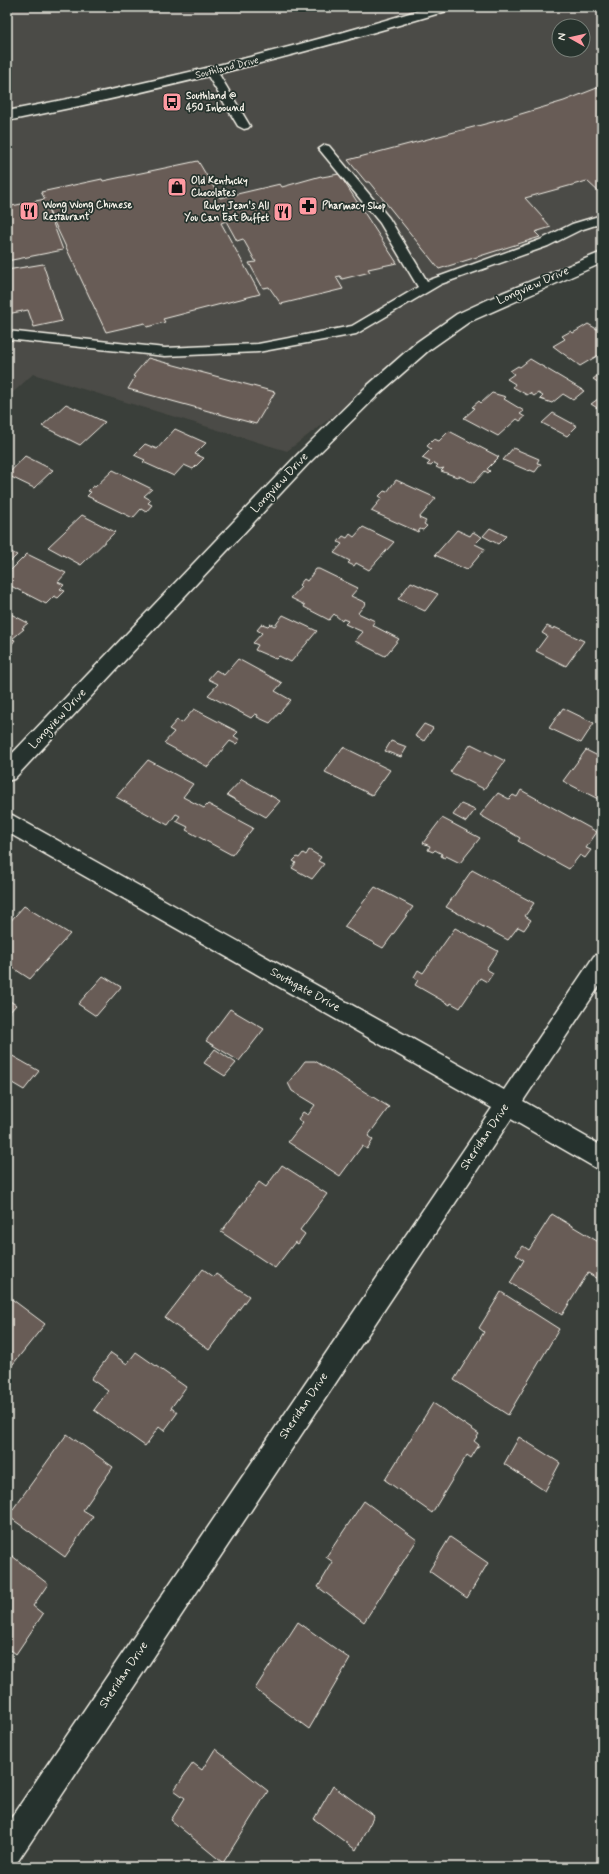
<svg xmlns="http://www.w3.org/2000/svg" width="609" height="1874" viewBox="0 0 609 1874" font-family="Mynerve,sans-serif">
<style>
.built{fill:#4b4b46;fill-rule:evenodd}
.building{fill:#685c57;stroke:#f4f1e8}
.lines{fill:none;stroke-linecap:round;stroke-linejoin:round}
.lane-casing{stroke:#f4f1e8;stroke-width:3}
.street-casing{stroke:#f4f1e8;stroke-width:3}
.secondary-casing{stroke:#f4f1e8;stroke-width:3}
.lane{fill:#26332d;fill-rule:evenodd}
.street{fill:#26332d;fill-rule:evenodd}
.secondary{fill:#26332d;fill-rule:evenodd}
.labels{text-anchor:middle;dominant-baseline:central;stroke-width:3.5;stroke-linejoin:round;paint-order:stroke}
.far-street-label{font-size:10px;fill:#f4f1e8;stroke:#26332d}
.far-poi-label{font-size:10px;font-weight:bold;fill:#f4f1e8;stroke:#26332d;text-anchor:start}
.street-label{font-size:12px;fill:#f4f1e8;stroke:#26332d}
</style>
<rect width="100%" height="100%" fill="#3a3f3a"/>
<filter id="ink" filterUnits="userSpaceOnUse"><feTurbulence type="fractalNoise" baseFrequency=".025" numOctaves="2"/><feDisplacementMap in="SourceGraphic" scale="8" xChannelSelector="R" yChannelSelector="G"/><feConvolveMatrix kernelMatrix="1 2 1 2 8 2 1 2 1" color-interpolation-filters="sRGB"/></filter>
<g filter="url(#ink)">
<!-- built -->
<path class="built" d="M7,7H602V260L463,318L287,451L33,374L7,398ZM559,26H583V50H559Z"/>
<!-- building -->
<g class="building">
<polygon points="602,86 602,195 587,181 525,198 551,227 535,232 540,237 439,269 369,182 366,182 348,160 504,119 564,101"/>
<polygon points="198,161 220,198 280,184 282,187 321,176 322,177 339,174 397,263 368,269 370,272 342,279 340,276 336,277 343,289 281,304 269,287 263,288 249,263 256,262 243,239 237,241 226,221 221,223 260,294 163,319 165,322 147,327 145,323 106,332 47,207 63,250 7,261 7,207 45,199 41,192 102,179 103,181"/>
<polygon points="43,264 62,321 34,327 28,310 7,314 7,270"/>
<polygon points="588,324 602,332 602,353 580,366 553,346 565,339 562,336 571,331 573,333"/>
<polygon points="148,358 275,392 256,424 128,389 135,377 133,376"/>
<polygon points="530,359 584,391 573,400 563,394 552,403 540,399 543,396 538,393 534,396 530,393 527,395 513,387 515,384 507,379 514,374 510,371 518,366 520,367"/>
<polygon points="601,373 602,374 602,385 593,379"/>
<polygon points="492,393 506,397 504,399 524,411 520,414 525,417 520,421 517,419 498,436 464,418 475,408 472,407 479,401 481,403"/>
<polygon points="602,396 602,411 591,404"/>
<polygon points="66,404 105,422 80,445 42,426"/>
<polygon points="553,413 577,426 567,436 542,423"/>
<polygon points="175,429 206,443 195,454 204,458 193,469 184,465 174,476 143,462 145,460 134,455 145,444 157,449"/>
<polygon points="449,431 499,457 487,469 490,471 488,473 485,471 474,483 459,476 457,477 441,471 444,468 440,469 436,467 438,465 434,463 431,466 427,465 430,462 422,458 431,449 427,446 434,439 439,441"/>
<polygon points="513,448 539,459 537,463 541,464 535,472 530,470 529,471 503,460"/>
<polygon points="25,456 53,470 34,488 7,475"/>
<polygon points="113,470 152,489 144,496 151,500 148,503 152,505 146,512 141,509 133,518 87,496 91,492 88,491 93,486 95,487"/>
<polygon points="396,480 436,498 419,518 426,521 424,524 427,526 423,530 420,529 418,532 371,511 382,498 379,496 384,491 387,492"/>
<polygon points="82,515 115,532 81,565 48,547"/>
<polygon points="363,527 394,542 369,570 356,563 354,566 348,563 350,561 334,553 342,544 338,542 343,536 347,538 350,534 354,537"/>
<polygon points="490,528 506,536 498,544 483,536"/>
<polygon points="457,530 470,536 473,532 482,537 475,544 485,549 467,570 435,555"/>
<polygon points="7,550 17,555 7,565"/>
<polygon points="27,554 66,573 58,582 64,585 60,589 65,591 58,598 54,596 46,604 7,584 7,569 10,571"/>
<polygon points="316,569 319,569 358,588 351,596 366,603 358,613 375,621 372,625 399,639 385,656 355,641 363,632 345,624 348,621 343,619 342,621 334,614 329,620 304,607 305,605 291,598 301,587 299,585 304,579 307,581"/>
<polygon points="411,582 438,594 425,611 398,599"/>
<polygon points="7,612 28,623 22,628 24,629 12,639 15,640 10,647 7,645"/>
<polygon points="283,615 317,631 291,662 279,656 276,659 255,650 258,645 253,643 262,633 257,630 262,624 268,626 270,624 275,626"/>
<polygon points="547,626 553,629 554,627 584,641 566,666 536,651 547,636 542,633"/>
<polygon points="238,659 282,683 275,691 291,700 270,723 257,717 258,715 255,714 251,718 208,695 218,684 208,679 216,670 224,675"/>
<polygon points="563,708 594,723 581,743 549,728"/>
<polygon points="194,709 238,732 234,736 240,740 236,744 230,741 208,767 164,743 174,732 169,729 177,720 182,723"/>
<polygon points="424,724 433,728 424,741 415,736"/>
<polygon points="391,741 407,747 401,757 385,751"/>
<polygon points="471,744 505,761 484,789 450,772"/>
<polygon points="343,747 390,770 372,795 325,772"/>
<polygon points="586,750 602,758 602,801 563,781"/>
<polygon points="148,760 193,784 183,797 204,808 208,804 253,828 232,855 186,830 188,827 176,821 180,816 176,814 168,825 116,797"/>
<polygon points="242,779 280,801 266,817 227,795"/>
<polygon points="521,790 597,832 586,848 591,850 585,858 580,855 569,869 518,841 520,838 480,815 498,793 509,799 513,795 517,797"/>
<polygon points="461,804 475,810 466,822 453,815"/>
<polygon points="442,818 480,838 460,863 446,856 445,858 441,856 442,854 435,850 433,852 428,850 430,846 423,843"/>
<polygon points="309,850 321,857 318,861 324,864 312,879 292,868 296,863 293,861 297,857 299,858 303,853 306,855"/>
<polygon points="472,870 534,903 525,916 531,920 524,930 518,927 508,940 446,907"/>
<polygon points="375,887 413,907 383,948 344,927"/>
<polygon points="24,906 70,934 30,979 7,964 7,925"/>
<polygon points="455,928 498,951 486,969 493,973 487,982 480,978 460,1008 451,1003 450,1005 415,985 418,980 414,977 418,970 423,973"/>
<polygon points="103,976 121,987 96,1016 78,1004"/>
<polygon points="7,999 16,1005 9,1013 7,1011"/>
<polygon points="230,1009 264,1029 239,1061 206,1041"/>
<polygon points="215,1049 236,1063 225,1076 204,1063"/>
<polygon points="9,1054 39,1071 24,1090 7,1080 7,1056"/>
<polygon points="305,1061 315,1061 389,1107 368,1136 373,1140 367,1149 362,1146 340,1176 288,1142 303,1123 298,1119 303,1112 308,1115 315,1105 292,1091 288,1083"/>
<polygon points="282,1165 327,1194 300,1230 305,1234 298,1244 295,1242 275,1268 221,1232 259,1182 266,1187"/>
<polygon points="552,1214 602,1244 602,1281 588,1273 562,1315 510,1283 524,1260 516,1255 523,1246 529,1250"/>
<polygon points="203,1269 214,1277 216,1274 249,1296 209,1350 165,1318"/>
<polygon points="501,1292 559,1329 508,1415 454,1380 484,1332 479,1328"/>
<polygon points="9,1297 45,1324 9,1369 7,1367 7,1300"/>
<polygon points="136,1352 186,1387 171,1408 178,1412 164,1431 159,1427 145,1446 94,1410 108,1391 91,1379 111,1353 127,1364"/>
<polygon points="433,1403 479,1434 474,1441 479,1445 471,1458 467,1455 432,1513 385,1480"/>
<polygon points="67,1434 113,1467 83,1510 93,1516 65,1557 8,1516"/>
<polygon points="519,1437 560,1463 545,1491 504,1464"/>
<polygon points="364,1501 417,1540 364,1622 318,1587 333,1562 326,1557"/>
<polygon points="450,1537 488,1563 467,1598 429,1571"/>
<polygon points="7,1552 48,1584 33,1606 43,1614 16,1654 7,1647"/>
<polygon points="298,1622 350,1659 309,1729 255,1689"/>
<polygon points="215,1749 268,1791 223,1863 171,1820 185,1798 174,1790 193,1763 202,1770"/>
<polygon points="333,1786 374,1816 356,1850 314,1819"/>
</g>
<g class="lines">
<!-- lane casing -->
<g class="lane-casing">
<g id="lane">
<polygon points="211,68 217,71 250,126 248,128 244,129 238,126 205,71"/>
<polygon points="325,145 329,146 389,218 427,281 540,240 572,224 602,215 602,223 580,230 548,246 441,284 356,334 258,352 165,356 7,339 7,331 165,348 258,344 352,326 418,287 380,223 319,149"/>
</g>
</g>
<!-- street casing -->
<g class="street-casing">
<g id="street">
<polygon points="602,252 602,263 469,322 429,350 379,394 310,462 14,779 7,781 7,759 298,454 367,386 417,342 457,314 502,293"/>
<polygon points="7,813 14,816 504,1090 594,956 602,953 602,982 523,1101 602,1146 602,1170 594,1167 511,1119 18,1861 7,1865 7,1824 492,1108 7,832"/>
</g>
</g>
<!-- secondary casing -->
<g class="secondary-casing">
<path id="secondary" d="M430,7H452L450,10C304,54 157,91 7,121V111C150,84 291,49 430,7Z"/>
</g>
<!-- lane -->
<use href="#lane" class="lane"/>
<!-- street -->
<use href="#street" class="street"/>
<!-- secondary -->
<use href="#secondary" class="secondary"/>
</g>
</g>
<!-- icons -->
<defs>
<g id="bus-square" transform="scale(1)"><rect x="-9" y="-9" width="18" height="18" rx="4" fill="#ff9aa2" stroke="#26332d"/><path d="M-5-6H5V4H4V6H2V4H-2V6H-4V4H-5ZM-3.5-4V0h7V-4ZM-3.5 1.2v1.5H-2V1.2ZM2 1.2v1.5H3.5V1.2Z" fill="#111"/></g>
<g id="shop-square" transform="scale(1)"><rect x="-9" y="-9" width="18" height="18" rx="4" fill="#ff9aa2" stroke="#26332d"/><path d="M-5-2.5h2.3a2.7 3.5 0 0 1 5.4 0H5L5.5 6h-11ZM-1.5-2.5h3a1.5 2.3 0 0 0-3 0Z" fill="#111"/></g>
<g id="pharmacy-square" transform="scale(1)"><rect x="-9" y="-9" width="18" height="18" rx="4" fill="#ff9aa2" stroke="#26332d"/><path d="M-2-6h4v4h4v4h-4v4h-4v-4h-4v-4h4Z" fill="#111"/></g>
<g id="restaurant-square" transform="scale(1)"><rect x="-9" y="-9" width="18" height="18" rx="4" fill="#ff9aa2" stroke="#26332d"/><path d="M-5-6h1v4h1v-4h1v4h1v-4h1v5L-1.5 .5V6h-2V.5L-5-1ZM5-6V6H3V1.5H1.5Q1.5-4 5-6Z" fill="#111"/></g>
</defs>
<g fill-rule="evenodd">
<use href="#bus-square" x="172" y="102"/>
<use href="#shop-square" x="177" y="187"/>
<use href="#pharmacy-square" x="308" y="206"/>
<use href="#restaurant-square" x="29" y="211"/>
<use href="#restaurant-square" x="283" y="212"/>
</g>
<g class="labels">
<!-- far-street labels -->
<g class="far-street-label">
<text transform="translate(227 68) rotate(-14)">Southland Drive</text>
</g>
<!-- far-poi labels -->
<g class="far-poi-label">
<text x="186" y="96">Southland @<tspan x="186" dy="12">450 Inbound</tspan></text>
<text x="191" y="181">Old Kentucky<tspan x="191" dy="12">Chocolates</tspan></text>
<text x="43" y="205">Wong Wong Chinese<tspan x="43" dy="12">Restaurant</tspan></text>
<text x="269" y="206" text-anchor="end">Ruby Jean's All<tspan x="269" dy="12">You Can Eat Buffet</tspan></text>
<text x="322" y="206">Pharmacy Shop</text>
</g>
<!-- street labels -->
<g class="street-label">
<text transform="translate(533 286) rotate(-24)">Longview Drive</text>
<text transform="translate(280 483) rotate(-47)">Longview Drive</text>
<text transform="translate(58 719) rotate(-47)">Longview Drive</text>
<text transform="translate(305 990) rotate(29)">Southgate Drive</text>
<text transform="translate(485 1137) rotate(-56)">Sheridan Drive</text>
<text transform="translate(304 1406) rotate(-56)">Sheridan Drive</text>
<text transform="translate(124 1675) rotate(-56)">Sheridan Drive</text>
</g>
</g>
<!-- margin -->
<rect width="609" height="1874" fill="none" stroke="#26332d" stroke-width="24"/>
<rect x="12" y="12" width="585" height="1850" fill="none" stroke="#f4f1e8" stroke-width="1.5" filter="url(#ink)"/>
<!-- north arrow -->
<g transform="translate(571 38) rotate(278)"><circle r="19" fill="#26332d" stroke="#787f78"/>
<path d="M0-3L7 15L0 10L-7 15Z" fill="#ff9aa2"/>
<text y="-6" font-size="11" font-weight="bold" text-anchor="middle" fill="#f4f1e8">N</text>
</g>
</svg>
